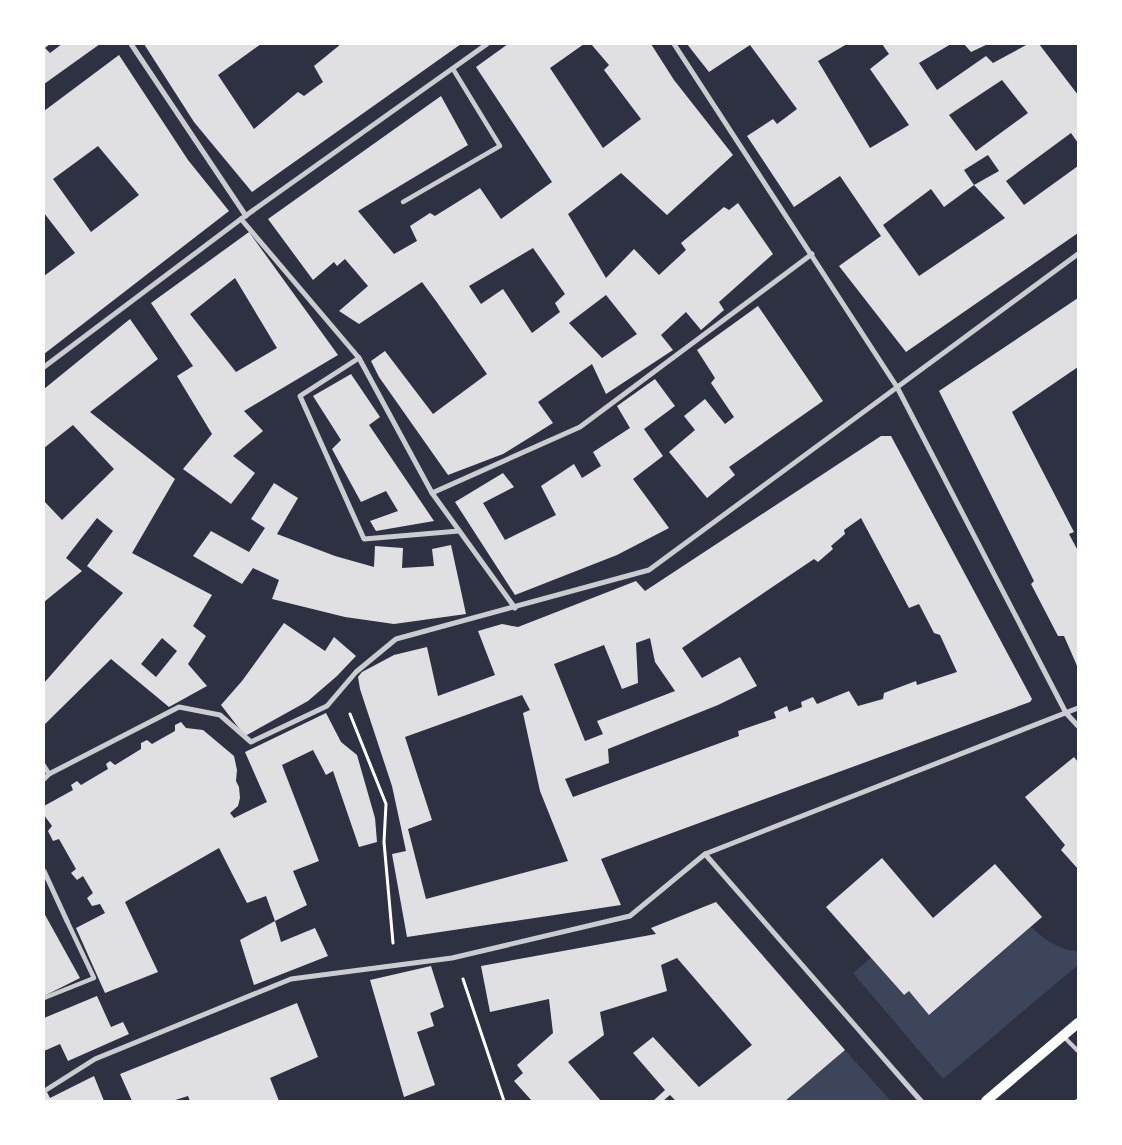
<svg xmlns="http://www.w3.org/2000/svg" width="1122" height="1145" viewBox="0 0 1122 1145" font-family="'IBM Plex Serif',serif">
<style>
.green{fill:#3c4559}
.building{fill:#e0e0e3;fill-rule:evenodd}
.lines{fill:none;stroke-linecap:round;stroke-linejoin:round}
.path{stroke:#fff;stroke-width:3}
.service{stroke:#caccd0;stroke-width:4}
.pedestrian{stroke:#caccd0;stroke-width:4.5}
.minor{stroke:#caccd0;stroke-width:5}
.secondary{stroke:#fff;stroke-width:10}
</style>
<rect width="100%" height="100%" fill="#2d3142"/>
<!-- green -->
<g class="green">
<path d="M1031,927C1044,939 1060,951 1078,951V965L943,1079L853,973L871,958L903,995L909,991L930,1015Z"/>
<polygon points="845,1050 891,1101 787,1100"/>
</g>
<!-- building -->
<g class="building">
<polygon points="44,44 50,44 45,48 50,53 62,44 100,44 44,84"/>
<polygon points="144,44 261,44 218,75 254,129 298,92 304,96 323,82 314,66 341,44 461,44 252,192 194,122"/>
<path d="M508,44H584L550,68L603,148L641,119L604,70L609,65L591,44H651L674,80L733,155L667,215L621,173L568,214L606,278L634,249L659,275L686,250L681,243L724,207L729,210L738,203L773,254L719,302L724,310L701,330L686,312L661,335L673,350L606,394L592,364L538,402L553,423L503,454L448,475L379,377L371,361L385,351L433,414L487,374L436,301L422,282L359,324L339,311L368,286L345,259L337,266L334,262L313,280L268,219L441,96L468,145L358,211L394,254L417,241L410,226L430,213L435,216L480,188L501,219L552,182L476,67ZM533,248L565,294L555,303L560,312L532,333L503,289L481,304L469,286ZM606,295L637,334L602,358L569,323Z"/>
<path d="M687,44H847L818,61L870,148L909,125L870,69L889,54L882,44H951L919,63L937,90L986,56L993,63L1028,44H1039L1078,95V143L1071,133L1006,181L1024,205L1078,166V233L906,352L839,266L881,236L840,176L794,207L747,136L773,119L777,124L797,109L750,45L709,72ZM1002,80L1028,113L976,151L949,115ZM988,155L999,171L974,185L1005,218L919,276L883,225L931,189L944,207L974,185L964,170Z"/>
<polygon points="964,44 988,44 971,52"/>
<path d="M119,55L188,160L229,211L44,354V276L75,253L44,213V111ZM98,146L139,195L91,232L53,179Z"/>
<path d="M249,232L338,355L244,411L263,431L233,456L255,473L231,504L183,469L212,434L177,376L193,366L151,303ZM235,278L277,348L236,372L190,314Z"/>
<polygon points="1078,298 1078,367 1012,412 1074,532 1069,534 1078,551 1078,668 1064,636 1058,636 1031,584 1034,581 939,391"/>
<polygon points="758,306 823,401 729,467 735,475 707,498 669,452 695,430 684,416 705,399 725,424 734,417 711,383 715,378 697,350"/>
<path d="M130,319L158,359L90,412L175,479L132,553L212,595L193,626L206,636L188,664L207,686L169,707L111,659L44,725V683L123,593L87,566L113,531L97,518L66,558L82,571L44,602V501L62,520L114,469L73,425L44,448V389ZM162,638L177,651L156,677L141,664Z"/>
<polygon points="351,374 380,417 369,425 434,521 376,531 370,521 398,511 386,491 361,502 332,449 341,440 313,396"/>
<polygon points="655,379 675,406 644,429 663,456 633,479 669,528 617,555 515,595 455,502 503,473 514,487 483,503 505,540 556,515 541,486 574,464 582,478 601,466 593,452 630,428 617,406"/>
<path d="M881,436H891L1032,699L1030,702L601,859L621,905L407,937L392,854L406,851L392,786L360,689L358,677L362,672L394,655L427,647L438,696L495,675L478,631L502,624L518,627L636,581L645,591ZM861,518L909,608L919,604L934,633L940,635L957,672L917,685L916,681L884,693L883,699L858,706L849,691L817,704L813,697L801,702L802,707L789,712L787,706L774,712L776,718L738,731L739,736L573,797L565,779L609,763L608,749L718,705L757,686L740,657L702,678L682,648L814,559L818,562L833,549L831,546L845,534L844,530ZM650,638L655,662L675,691L597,721L603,734L585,741L554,664L604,645L622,689L638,683L636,643ZM522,695L530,710L523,713L540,791L568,861L426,899L408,829L432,820L405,737Z"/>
<polygon points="274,483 298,498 277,534 335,556 374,567 375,546 403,548 402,568 434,566 432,549 451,545 466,614 394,624 345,617 272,599 279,580 253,568 242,584 193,556 211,531 249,552 265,528 251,519"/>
<polygon points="284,623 325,651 334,637 356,656 337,676 308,701 245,736 221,705 242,681"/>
<polygon points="326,713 341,742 357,755 375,818 377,842 359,847 333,771 326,775 313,750 282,765 319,861 293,871 307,905 275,921 281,942 315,928 328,956 254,985 240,940 275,921 266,896 247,903 219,848 125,902 158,972 105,993 76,928 105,913 100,904 92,906 87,898 93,893 83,876 77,880 71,873 76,869 59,839 53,841 48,831 52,826 44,815 44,806 73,790 71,785 77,781 81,785 108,769 106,764 110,761 115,765 141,749 141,743 147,740 152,744 175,731 175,725 181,722 186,728 203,730 234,756 237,770 236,781 239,787 240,798 238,806 230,813 234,818 267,802 245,752"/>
<polygon points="1074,757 1078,762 1078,869 1061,850 1065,845 1025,797"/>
<polygon points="882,858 933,918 995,864 1042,917 929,1015 909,991 904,995 826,907"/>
<polygon points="716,902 845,1050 785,1101 676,1101 670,1095 663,1101 653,1101 665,1090 633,1053 653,1037 699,1087 752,1045 677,958 661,965 667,991 600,1012 604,1035 568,1062 601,1101 532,1101 514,1081 523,1073 517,1065 553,1033 549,999 490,1012 481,966 656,934 651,928"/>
<polygon points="44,913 80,978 44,996"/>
<polygon points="431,966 444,1007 430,1013 434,1026 417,1032 435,1085 404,1097 370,980"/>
<polygon points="97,996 111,1027 123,1022 129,1034 68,1061 60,1044 44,1051 44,1018"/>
<polygon points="297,1003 318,1057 270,1078 279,1101 190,1101 188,1096 172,1101 132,1101 120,1074"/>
<polygon points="94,1076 104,1101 44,1101 44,1086 50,1098"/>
</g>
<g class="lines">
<!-- path -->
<g class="path">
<polyline points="350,714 386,804 384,842 393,943"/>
<polyline points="463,979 504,1101"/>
<polyline points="1076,1101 1078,1100"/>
</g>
<!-- service -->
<polyline class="service" points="1064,1037 1078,1051"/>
<!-- pedestrian -->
<g class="pedestrian">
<polyline points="403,202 500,146 453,69"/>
<polyline points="44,998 94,978 67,921"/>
</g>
<!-- minor -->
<g class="minor">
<polyline points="131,44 246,216"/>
<polyline points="674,44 897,387 1066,713 1078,726"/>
<polyline points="241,219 359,358 432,493 515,608"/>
<polyline points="359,358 300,396 364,539 459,531"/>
<polyline points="44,367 241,219 487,44"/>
<polyline points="432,493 580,427 812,254"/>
<polyline points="44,766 49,774"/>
<polyline points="44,779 49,774 179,707 220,715 251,742 327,706 356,672 396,639 649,570 1078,254"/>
<polyline points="705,854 921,1101"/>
<polyline points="44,871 67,921"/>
<polyline points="46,1090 95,1059 291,979 452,958 630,916 705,854 1078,708"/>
</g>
<!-- secondary -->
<polyline class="secondary" points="986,1101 1078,1023"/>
</g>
<!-- border -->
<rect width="1122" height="1145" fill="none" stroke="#ffffff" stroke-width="90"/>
</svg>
